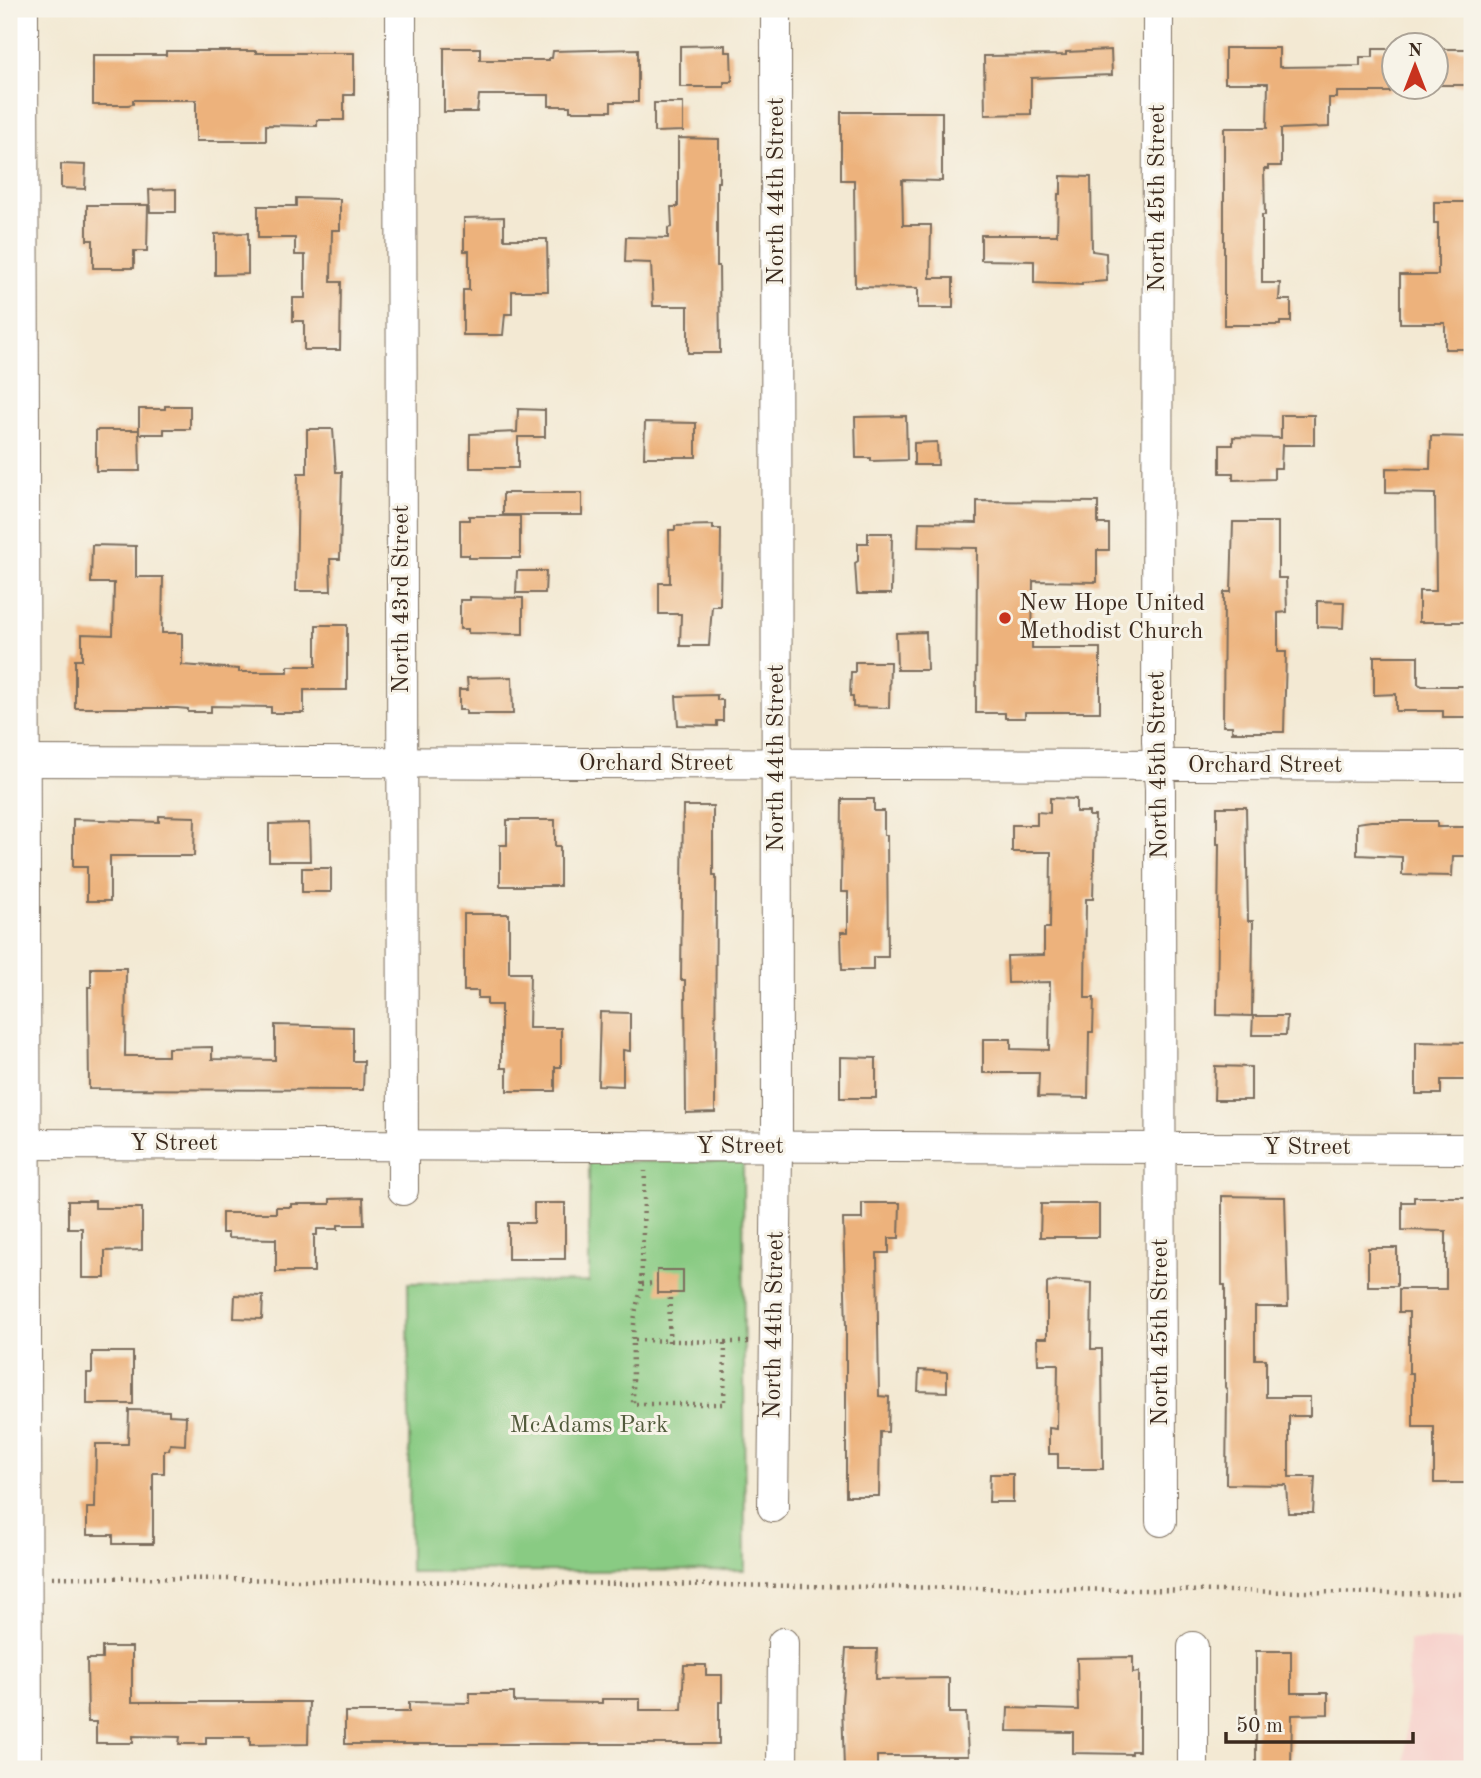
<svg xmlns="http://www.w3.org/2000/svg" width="1481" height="1778" viewBox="0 0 1481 1778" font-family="'Old Standard TT',serif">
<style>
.built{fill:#f7d0cb}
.green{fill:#89cb83;stroke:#627a50;stroke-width:2}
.building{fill:#edb27b}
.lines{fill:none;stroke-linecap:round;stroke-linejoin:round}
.minor-casing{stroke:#7b6d5d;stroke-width:32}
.path{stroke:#7b6d5d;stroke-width:4.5;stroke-dasharray:2 5;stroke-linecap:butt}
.minor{stroke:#fff;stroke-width:30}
.poi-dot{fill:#c8321e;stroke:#f7f3e8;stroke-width:2.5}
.labels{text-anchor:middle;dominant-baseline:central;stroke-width:6;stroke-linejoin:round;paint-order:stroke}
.street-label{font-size:24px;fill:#3b2a1e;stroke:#f7f3e8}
.poi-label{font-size:24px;fill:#3b2a1e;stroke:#f7f3e8;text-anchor:start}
.park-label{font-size:24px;fill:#525a3c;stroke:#f7f3e8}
</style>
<rect width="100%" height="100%" fill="#f7f3e8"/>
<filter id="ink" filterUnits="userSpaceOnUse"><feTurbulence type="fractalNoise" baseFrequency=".0143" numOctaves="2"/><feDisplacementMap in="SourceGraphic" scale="14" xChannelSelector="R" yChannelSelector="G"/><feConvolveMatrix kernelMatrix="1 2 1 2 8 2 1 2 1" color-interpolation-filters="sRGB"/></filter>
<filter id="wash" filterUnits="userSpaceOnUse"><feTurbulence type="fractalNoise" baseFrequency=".00686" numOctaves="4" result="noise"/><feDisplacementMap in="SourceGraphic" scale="28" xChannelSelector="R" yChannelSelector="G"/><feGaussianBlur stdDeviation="1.57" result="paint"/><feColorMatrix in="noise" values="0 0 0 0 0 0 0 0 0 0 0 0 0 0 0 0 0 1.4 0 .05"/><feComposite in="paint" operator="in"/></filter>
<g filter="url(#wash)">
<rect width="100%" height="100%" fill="#f3e9d3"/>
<!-- built -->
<polygon class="built" points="1409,1640 1472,1641 1472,1769 1405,1769"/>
<!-- green -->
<polygon class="green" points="743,1161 745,1570 410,1572 408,1283 589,1282 589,1162"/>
<g id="blocks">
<!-- building -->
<g class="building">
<polygon points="725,45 725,52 731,52 732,82 724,82 724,87 680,87 680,46"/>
<polygon points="444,48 480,48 480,60 549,60 549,58 552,58 553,51 638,49 638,102 611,102 611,111 570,111 570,106 549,106 549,95 479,95 477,112 444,112"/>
<polygon points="1225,48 1279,48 1279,67 1360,66 1360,57 1373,57 1373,49 1394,49 1394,81 1390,81 1390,92 1337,92 1337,98 1329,98 1329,127 1281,129 1281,166 1268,166 1268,169 1264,169 1265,215 1262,215 1262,283 1280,283 1279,300 1291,300 1291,322 1280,322 1280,325 1224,325 1224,128 1267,128 1268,83 1225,83"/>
<rect x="1436" y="49" width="36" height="36"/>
<polygon points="1111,50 1112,75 1031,78 1031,114 985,115 984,56 1066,55 1066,52"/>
<polygon points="166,51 256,51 256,53 354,53 354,95 344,95 344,120 317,120 317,126 266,125 266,141 196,141 196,100 133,100 133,104 128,105 93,105 93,55 166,55"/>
<polygon points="654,103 683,103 683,131 654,132"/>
<polygon points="841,112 942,112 942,181 902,180 903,225 931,225 930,278 953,278 953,308 918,308 918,288 855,287 854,180 841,180"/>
<polygon points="678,138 719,139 719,182 717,182 717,266 719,266 720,353 688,353 688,306 653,306 651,263 625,262 626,237 668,238 668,228 672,227 671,207 678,207"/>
<polygon points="61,164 86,165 85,189 61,188"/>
<polygon points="1061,176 1091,177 1092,251 1106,253 1107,281 1082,283 1082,285 1034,283 1034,261 981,260 981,235 1057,235 1058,194 1061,194"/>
<polygon points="176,189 176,212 150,212 149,190"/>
<polygon points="296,198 340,199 340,230 332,230 331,282 341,282 340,350 304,350 304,321 293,321 293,298 305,298 305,255 295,255 295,238 258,238 258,206 296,206"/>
<polygon points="1434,202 1472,202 1472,349 1445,349 1445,323 1400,323 1400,275 1438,275 1438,223 1434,223"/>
<polygon points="87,205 148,205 147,251 134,251 134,268 93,268 93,240 87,240"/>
<polygon points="504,217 504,239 547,239 548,291 512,291 512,314 505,314 503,335 463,335 463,290 469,290 469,251 464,251 464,218"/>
<polygon points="248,233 248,274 215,275 215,234"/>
<polygon points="165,406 190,406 190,429 164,429 164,434 139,434 139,409 165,409"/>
<polygon points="518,409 545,410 545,437 518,437 518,468 470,468 470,434 517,432"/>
<polygon points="1281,415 1314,415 1314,445 1282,445 1281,468 1274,468 1274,479 1233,480 1233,473 1220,473 1220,445 1233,445 1233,437 1281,438"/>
<polygon points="906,416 907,460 871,461 871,458 856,458 855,417"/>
<polygon points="645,422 696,423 696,457 644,457"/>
<polygon points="307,429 333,429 336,472 342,472 340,559 330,559 331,591 296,591 298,473 307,473"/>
<polygon points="96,430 139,430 140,471 96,471"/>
<polygon points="1431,436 1472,437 1472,603 1469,603 1469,622 1419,622 1419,591 1436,591 1435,494 1386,493 1386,468 1430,469"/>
<polygon points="937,442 938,465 914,465 914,443"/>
<rect x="503" y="493" width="79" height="22"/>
<polygon points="977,501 1098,502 1098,524 1109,524 1109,550 1097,550 1097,582 1033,581 1032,648 1100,648 1100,712 1025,712 1025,718 1005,718 1005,713 976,713 977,548 918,547 919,522 977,523"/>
<polygon points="469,516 520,516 520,558 469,558 469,555 460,555 460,520 469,520"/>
<polygon points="1233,522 1278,522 1278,578 1286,578 1287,612 1278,613 1278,652 1286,652 1284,732 1232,732 1232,726 1223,726 1224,592 1231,592"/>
<polygon points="713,525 713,529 721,529 720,606 712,606 709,646 680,646 681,614 659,614 659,583 670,583 669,530 675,530 675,526"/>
<polygon points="868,533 892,533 891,594 857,594 855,563 858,561 858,543 868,543"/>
<polygon points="92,545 136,546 136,577 163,577 162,633 182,633 182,665 239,669 239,672 288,672 288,666 316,666 316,625 347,625 347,690 304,690 304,713 271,713 271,707 211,706 211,712 188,712 188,709 177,708 75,708 75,660 82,660 82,634 113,635 114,583 91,583"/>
<polygon points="517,571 546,571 545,593 516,593"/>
<polygon points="470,597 523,598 523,634 468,633 468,629 460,629 460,600 470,600"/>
<polygon points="1317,601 1344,602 1343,628 1317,627"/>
<polygon points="926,632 927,670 897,670 896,633"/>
<polygon points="1374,656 1418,656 1418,684 1422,686 1472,686 1472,717 1443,717 1443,711 1396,711 1396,694 1374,695"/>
<polygon points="855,662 890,662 889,708 853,707 853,697 850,697 851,672 855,672"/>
<polygon points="512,677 513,714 466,714 466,710 459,710 459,690 468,690 467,678"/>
<polygon points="717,695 717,700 723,700 723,721 717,721 717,726 678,725 676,696"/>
<polygon points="1050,798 1076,799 1076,812 1089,812 1089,816 1095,816 1093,899 1086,899 1085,998 1094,998 1093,1032 1089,1032 1088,1098 1038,1097 1039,1073 983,1073 983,1039 1011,1039 1011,1049 1049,1050 1050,982 1008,983 1007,956 1044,955 1044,928 1050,928 1051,852 1012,852 1012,825 1037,825 1037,812 1050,813"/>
<polygon points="842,799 874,799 874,811 884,811 884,835 887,835 888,957 873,957 873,970 842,970 841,932 848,932 848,892 841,892"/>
<polygon points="683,806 713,806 713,875 716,875 715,1112 686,1113 685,980 681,980"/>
<polygon points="1217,807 1246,807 1248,921 1253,921 1252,1016 1217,1015 1219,844 1217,844"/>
<polygon points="159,816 195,817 194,856 110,856 110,901 87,901 87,867 73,867 73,819 159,822"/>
<polygon points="507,820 555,820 555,846 560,846 560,886 500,886 500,845 507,845"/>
<polygon points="1371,821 1437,821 1437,827 1472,827 1472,856 1453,856 1452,876 1402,875 1402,857 1357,855 1357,823"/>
<polygon points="309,823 310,861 269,861 269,824"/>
<rect x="302" y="868" width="29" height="24"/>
<polygon points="464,914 509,914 509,973 530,973 529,1028 561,1028 561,1067 555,1067 555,1091 507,1091 507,1068 501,1068 501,1005 487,1005 487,998 478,998 478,991 464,991"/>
<polygon points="91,968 126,968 125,1056 168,1056 168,1048 212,1047 212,1059 275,1060 275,1025 353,1027 353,1061 364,1061 363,1090 89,1089 88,987 91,987"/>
<polygon points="600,1012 630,1013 630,1051 623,1050 623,1086 598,1085"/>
<polygon points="1253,1016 1287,1016 1286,1035 1252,1035"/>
<polygon points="1416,1042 1472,1043 1472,1080 1441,1080 1441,1094 1416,1094"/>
<polygon points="840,1057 876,1058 876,1098 840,1098"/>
<polygon points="1215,1066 1251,1067 1251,1100 1214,1100"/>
<polygon points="1222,1196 1285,1197 1288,1307 1255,1307 1255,1359 1266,1359 1266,1397 1310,1397 1310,1416 1289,1416 1289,1477 1315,1477 1313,1513 1288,1513 1286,1485 1226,1484 1227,1390 1225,1387 1225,1285 1222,1285"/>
<polygon points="1414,1197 1472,1197 1472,1483 1434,1483 1434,1427 1413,1427 1413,1373 1409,1373 1409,1312 1399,1312 1399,1289 1446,1289 1446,1231 1402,1230 1402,1202 1414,1202"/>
<polygon points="363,1198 364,1225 338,1225 338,1229 317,1229 317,1235 314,1235 314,1272 276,1272 276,1239 228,1238 228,1233 222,1233 222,1213 276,1213 276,1207 291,1207 291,1204 330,1204 330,1199"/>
<polygon points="68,1201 95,1201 95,1208 142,1208 142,1250 105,1251 105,1278 82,1278 82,1228 68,1228"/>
<polygon points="534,1203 565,1203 565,1259 508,1259 508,1223 534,1223"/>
<polygon points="862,1203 900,1203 899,1238 889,1238 889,1253 877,1253 879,1396 889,1397 888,1432 880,1432 879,1496 846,1496 846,1328 843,1219 862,1219"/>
<polygon points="1041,1204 1099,1204 1099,1237 1040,1237"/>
<rect x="1368" y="1248" width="29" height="38"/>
<rect x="657" y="1270" width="26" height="23"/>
<polygon points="1059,1281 1092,1283 1091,1349 1102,1349 1103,1469 1058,1469 1058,1454 1049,1454 1049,1428 1057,1429 1058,1364 1038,1364 1037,1338 1047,1338 1047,1283"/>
<polygon points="235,1295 263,1296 262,1319 234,1318"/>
<polygon points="92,1352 133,1352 133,1404 87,1404 87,1373 92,1373"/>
<polygon points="919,1370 947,1372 947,1392 918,1391"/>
<polygon points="129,1410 169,1411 169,1415 186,1416 185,1445 170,1444 169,1450 164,1450 164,1473 153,1473 153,1544 113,1544 113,1535 87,1535 87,1508 95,1508 96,1444 128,1444"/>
<polygon points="990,1474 1013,1474 1013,1502 989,1502"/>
<polygon points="102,1647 132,1647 132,1702 309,1702 308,1744 250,1745 250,1737 206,1737 206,1744 179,1744 180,1737 133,1736 133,1743 96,1743 96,1722 88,1722 87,1659 102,1659"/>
<polygon points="846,1649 877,1649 876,1679 949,1678 949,1713 966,1713 968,1756 877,1756 877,1769 844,1769 842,1702"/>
<polygon points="1256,1651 1291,1651 1291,1693 1328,1693 1328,1714 1292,1715 1291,1766 1256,1766"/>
<polygon points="1133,1657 1133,1673 1139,1672 1139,1751 1131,1751 1131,1754 1073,1753 1073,1732 1007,1731 1008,1708 1078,1710 1077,1658"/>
<polygon points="684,1665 706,1665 706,1675 722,1675 722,1702 719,1702 719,1744 345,1744 345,1712 409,1712 409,1702 470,1703 470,1693 514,1693 514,1702 602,1703 602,1699 640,1699 640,1710 682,1710"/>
</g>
</g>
</g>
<g filter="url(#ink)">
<use href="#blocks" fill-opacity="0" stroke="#7b6d5d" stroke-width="2"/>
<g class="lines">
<!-- minor casing -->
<g class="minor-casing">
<g id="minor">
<polyline points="23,9 27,1769"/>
<polyline points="401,9 403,1190"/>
<polyline points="1158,9 1157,741 1160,789 1161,1521"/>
<polyline points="9,761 1472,766"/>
<polyline points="9,1144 1472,1149"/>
<polyline points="773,1507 777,1147 776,9"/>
<polyline points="1193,1647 1193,1769"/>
<polyline points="782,1769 783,1643"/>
</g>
</g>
<!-- path -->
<g class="path">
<polyline points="642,1284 657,1283"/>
<path d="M635,1340L725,1342L724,1404H633C634,1374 629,1318 641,1292L645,1171"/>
<polyline points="669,1342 670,1293"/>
<polyline points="725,1342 748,1342"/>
<polyline points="52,1577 1472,1594"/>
</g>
<!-- minor -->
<use href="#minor" class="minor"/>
</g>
</g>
<!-- markers -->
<circle class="poi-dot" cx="1005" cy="618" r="7"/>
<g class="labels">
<!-- street labels -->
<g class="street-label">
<text transform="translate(777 191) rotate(-90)">North 44th Street</text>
<text transform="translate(1158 198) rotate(-90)">North 45th Street</text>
<text transform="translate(402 599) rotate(-90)">North 43rd Street</text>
<text transform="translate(777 758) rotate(-90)">North 44th Street</text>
<text x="656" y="764">Orchard Street</text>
<text transform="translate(1159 765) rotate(-91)">North 45th Street</text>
<text x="1265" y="766">Orchard Street</text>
<text x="174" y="1144">Y Street</text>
<text x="740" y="1147">Y Street</text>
<text x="1307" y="1148">Y Street</text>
<text transform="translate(775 1325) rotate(-89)">North 44th Street</text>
<text transform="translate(1161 1332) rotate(-90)">North 45th Street</text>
</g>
<!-- poi labels -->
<g class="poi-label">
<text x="1019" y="604">New Hope United<tspan x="1019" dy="28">Methodist Church</tspan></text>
</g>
<!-- park labels -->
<g class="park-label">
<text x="589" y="1426">McAdams Park</text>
</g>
</g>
<!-- margin -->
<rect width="1481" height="1778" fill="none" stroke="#f7f3e8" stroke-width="35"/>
<!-- north arrow -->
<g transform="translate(1415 66)"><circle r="33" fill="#f7f3e8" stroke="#aca397" stroke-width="2"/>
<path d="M0-5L12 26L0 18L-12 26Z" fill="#c8321e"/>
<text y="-10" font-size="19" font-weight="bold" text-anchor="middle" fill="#3b2a1e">N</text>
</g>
<!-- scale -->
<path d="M1226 1732v10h187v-10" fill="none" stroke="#3b2a1e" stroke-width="3.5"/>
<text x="1236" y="1732" font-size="21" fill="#3b2a1e" stroke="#f7f3e8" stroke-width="5" paint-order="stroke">50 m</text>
</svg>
